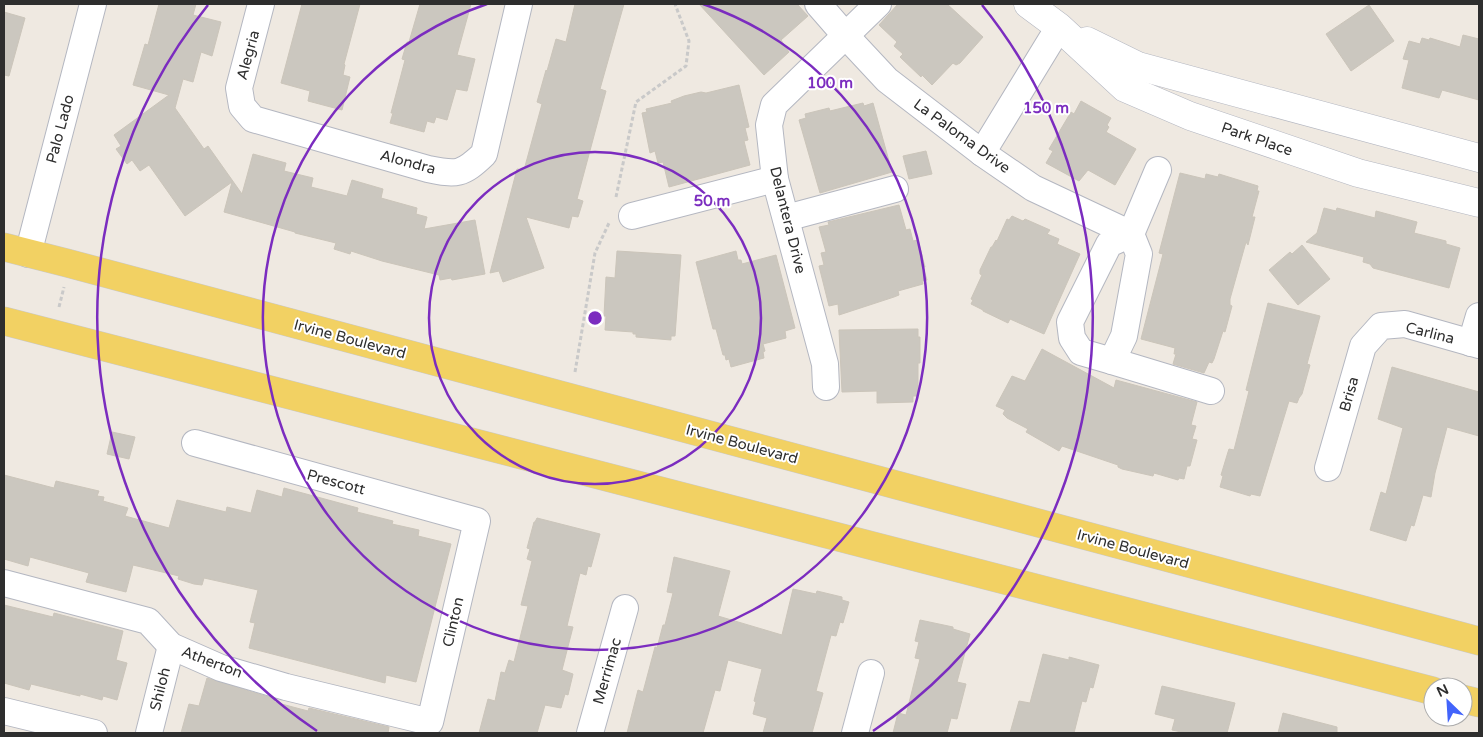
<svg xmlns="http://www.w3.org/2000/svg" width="1483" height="737" viewBox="0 0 1483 737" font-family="'Varela Round',sans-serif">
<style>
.building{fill:#cbc7bf;stroke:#cbc5ba}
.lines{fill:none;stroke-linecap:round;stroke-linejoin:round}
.street-casing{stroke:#b4b7c1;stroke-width:28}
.secondary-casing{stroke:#b4b7c1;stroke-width:29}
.primary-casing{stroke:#c9c9c9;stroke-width:29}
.path{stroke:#c9c9c9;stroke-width:3;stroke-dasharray:4 2.5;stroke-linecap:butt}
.street{stroke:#fff;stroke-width:26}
.secondary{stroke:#fff;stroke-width:28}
.primary{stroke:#f2d163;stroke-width:28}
.ring{fill:none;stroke:#7b2cbf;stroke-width:2.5}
.labels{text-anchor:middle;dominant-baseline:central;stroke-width:4;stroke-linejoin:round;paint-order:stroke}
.street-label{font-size:15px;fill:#2e2e2e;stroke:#fff}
.centre{fill:#7b2cbf;stroke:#fff;stroke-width:2.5}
.ring-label{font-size:15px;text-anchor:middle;font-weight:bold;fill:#7b2cbf;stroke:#fff;stroke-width:4;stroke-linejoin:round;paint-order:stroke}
</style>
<rect width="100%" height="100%" fill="#efe9e1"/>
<!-- building -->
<g class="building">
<polygon points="159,4 196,4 193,15 221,22 212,56 201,52 193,82 183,79 175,108 204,149 208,146 242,194 253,154 286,163 284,171 313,178 311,187 347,196 352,180 383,189 381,198 417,208 416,214 427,217 424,229 475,220 485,274 452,280 451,278 440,280 439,275 382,261 351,251 350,254 334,249 336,243 295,233 295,232 224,212 232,182 185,216 149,165 140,171 132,160 127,164 116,149 121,146 114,135 169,95 133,85 145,44 148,45"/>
<polygon points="302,4 360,4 344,64 345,65 343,75 350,77 342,110 308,101 310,91 281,83"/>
<polygon points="420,4 471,4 457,55 475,59 467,91 456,89 447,120 436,117 434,123 427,121 424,132 390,123 393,113 391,113 405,60 402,59 407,42 409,42"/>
<polygon points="575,4 624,4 600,89 606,91 577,199 583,201 578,217 572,216 569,228 526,217 544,268 503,282 499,271 490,273 517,169 524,170 542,104 537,102 546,70 547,71 556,39 566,42"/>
<polygon points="699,4 797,4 808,16 781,40 789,52 764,75"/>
<polygon points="898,4 947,4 983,37 960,63 956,65 953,63 932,85 922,75 921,77 900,57 903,54 894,46 897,42 879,25"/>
<polygon points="1369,5 1394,41 1351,71 1326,34"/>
<polygon points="4,12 25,18 9,76 4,75"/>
<polygon points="1463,35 1479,39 1479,100 1442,90 1439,98 1402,88 1409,60 1403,59 1409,41 1420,44 1422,38 1429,40 1430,38 1460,47"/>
<polygon points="739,85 749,127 745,128 748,140 744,141 750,165 669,187 663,162 658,163 655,151 650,153 642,113 647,112 646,109 672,103 671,101 684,96 701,92 706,93"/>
<polygon points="1081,101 1111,118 1107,125 1109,127 1106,132 1136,149 1115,185 1088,170 1079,181 1046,163 1053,151 1049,149 1071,112 1074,114"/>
<polygon points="863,103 864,106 873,103 892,172 820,193 799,120 806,118 805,114 829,108 830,111 834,110"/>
<polygon points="926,151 932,174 909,179 903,156"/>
<polygon points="1180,173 1205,179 1206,174 1218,177 1219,174 1258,186 1257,191 1259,191 1252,217 1255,217 1248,245 1246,242 1230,299 1230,305 1232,306 1225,332 1223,331 1214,359 1212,363 1209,362 1204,373 1173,364 1176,354 1174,354 1175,348 1141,339 1163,254 1159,253"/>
<polygon points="899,205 906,230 910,229 913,241 918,240 925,267 923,267 927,280 922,281 923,284 898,291 899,295 894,297 839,315 838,304 829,306 819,266 824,265 821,253 826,252 819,227 829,225 828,222"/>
<polygon points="1324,208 1336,211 1337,208 1375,218 1376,211 1417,222 1414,233 1446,241 1446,244 1460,248 1449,288 1373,268 1370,264 1363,262 1364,257 1306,242 1317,233"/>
<polygon points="1012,216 1023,221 1025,219 1050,230 1047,234 1059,239 1057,244 1080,254 1044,334 1010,319 1008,323 983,311 983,310 971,304 973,300 971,299 982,275 980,274 980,270 991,247 992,247 996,240 997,241 1007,219 1009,220"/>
<polygon points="1302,245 1330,279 1298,305 1269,270 1290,252 1292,254"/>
<polygon points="617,251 681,255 675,336 671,336 671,340 636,337 636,334 633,334 633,332 605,330 606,316 604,316 606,277 615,278"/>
<polygon points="736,251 738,260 741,260 742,264 776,255 795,328 785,331 786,338 763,344 765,351 763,352 764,358 731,367 729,359 726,360 725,355 723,355 716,329 713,329 696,262"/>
<polygon points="1268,303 1320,316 1307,364 1310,365 1302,394 1299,398 1297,403 1289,401 1260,496 1251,494 1250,496 1220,487 1223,476 1221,475 1228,452 1229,449 1234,450 1249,391 1246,390"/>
<polygon points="918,329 918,337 920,337 920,363 918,363 918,392 917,396 913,396 913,402 877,403 877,391 842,392 839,330"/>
<polygon points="1042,349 1114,388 1116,380 1197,402 1191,425 1196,426 1192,439 1197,440 1190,466 1187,466 1184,479 1179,478 1178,480 1154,473 1153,476 1122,469 1118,467 1118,465 1062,446 1059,451 1026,432 1028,429 1007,418 1003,414 1005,410 996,406 1012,376 1025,381"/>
<polygon points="1392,367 1479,392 1479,436 1447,427 1435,473 1431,497 1423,495 1414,526 1411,525 1406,541 1370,530 1381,492 1386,494 1403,428 1378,419"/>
<polygon points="112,432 135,437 129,459 107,454"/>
<polygon points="4,475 54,488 56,481 99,491 97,496 104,497 103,501 128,508 125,516 169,528 177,500 226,512 227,507 251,513 257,490 282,497 284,488 358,508 357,512 393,521 392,524 419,530 418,536 451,544 416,682 386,675 385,683 249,648 255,623 250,622 258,590 204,578 202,585 194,584 178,579 179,576 133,565 126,592 86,582 89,573 30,557 28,566 4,559"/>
<polygon points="537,518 600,534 591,567 588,566 586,575 580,573 567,626 573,627 562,670 573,674 568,695 565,694 561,708 545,705 537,733 479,733 488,699 495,701 501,672 505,673 509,660 514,662 528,606 521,605 532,561 527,559 530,549 527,548 534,522 535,522"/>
<polygon points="674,557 730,571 718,616 782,635 793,589 816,594 817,591 842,597 842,600 849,602 843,623 840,622 836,636 831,635 816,691 823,693 812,733 763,733 767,718 753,714 756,702 754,701 762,669 728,660 720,691 715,690 703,733 627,733 638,690 643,692 655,647 657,648 663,625 665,625 673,593 667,592"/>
<polygon points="4,605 53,617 54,613 123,631 116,660 127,663 117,700 103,696 102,700 80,694 80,696 31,684 29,690 4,683"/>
<polygon points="920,620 953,627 953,629 970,634 957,682 966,684 957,719 951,718 947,733 893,733 898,713 906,715 920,659 915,658 919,642 915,641"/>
<polygon points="1043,654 1069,660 1069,657 1099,665 1093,688 1090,687 1086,702 1082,701 1074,733 1010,733 1019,701 1030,703"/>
<polygon points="207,678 275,699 274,702 308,711 309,708 389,727 388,733 181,733 189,704 199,706"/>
<polygon points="1162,686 1235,703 1227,733 1186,733 1172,730 1175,719 1155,714"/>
<polygon points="1283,713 1337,727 1337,733 1278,733"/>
</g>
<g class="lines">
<!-- street casing -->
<g class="street-casing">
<g id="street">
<path d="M261,4L239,88L242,106L253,119L428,169C457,175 462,175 484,154L519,4"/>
<polyline points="818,4 845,35 887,80 982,153 1033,188 1131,234 1139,254 1124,336 1112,361 1211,391"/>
<polyline points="982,153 1059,27"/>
<polyline points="632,216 775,179"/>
<polyline points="786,218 895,189"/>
<polyline points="28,254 93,4"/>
<polyline points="1471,343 1479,316"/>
<polyline points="1112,361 1081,352 1072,338 1070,322 1109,244 1131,234 1158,170"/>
<polyline points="826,387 825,364 775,179 769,125 774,105 878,4"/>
<polyline points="1328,468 1363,346 1381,326 1405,324 1479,345"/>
<polyline points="4,583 148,621 171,646 221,668 286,687 430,722 477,521 195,443"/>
<polyline points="4,711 94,733"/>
<polyline points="149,733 171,646"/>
<polyline points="590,733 625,608"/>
<polyline points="855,733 871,673"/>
</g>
</g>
<!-- secondary casing -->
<g class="secondary-casing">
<g id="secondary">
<polyline points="1028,4 1059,27 1125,88 1190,116 1358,173 1479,203"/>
<polyline points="1087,41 1138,66 1479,158"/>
</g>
</g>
<!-- primary casing -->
<g class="primary-casing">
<g id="primary">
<polyline points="4,247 67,263 1479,641"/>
<polyline points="4,321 1433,691"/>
<polyline points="1463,699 1479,703"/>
</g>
</g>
<!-- path -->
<g class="path">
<polyline points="616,197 636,102 686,66 689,41 675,4"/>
<polyline points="59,307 64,287"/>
<polyline points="575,372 595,253 609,223"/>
</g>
<!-- street -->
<use href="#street" class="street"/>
<!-- secondary -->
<use href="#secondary" class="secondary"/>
<!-- primary -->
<use href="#primary" class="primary"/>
</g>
<!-- distance rings -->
<g class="ring">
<circle cx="595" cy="318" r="166"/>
<path d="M703 4A332 332 0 1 1 487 4"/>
<path d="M317 731A498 498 0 0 1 208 5M982 5A498 498 0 0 1 873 731"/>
</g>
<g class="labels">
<!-- street labels -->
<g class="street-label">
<text transform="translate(248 55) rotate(-75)">Alegria</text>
<text transform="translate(60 129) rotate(-75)">Palo Lado</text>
<text transform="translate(962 136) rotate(36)">La Paloma Drive</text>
<text transform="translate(1257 139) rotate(19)">Park Place</text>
<text transform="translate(408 162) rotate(15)">Alondra</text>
<text transform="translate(788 220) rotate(76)">Delantera Drive</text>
<text transform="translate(1430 333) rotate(14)">Carlina</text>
<text transform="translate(350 339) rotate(15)">Irvine Boulevard</text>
<text transform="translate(1349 394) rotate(-74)">Brisa</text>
<text transform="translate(742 444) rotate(15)">Irvine Boulevard</text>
<text transform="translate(336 482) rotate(15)">Prescott</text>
<text transform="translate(1133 549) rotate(15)">Irvine Boulevard</text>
<text transform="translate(453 622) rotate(-77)">Clinton</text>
<text transform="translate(212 662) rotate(21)">Atherton</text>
<text transform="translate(607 671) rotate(-74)">Merrimac</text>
<text transform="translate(160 689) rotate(-76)">Shiloh</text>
</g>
</g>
<circle cx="595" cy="318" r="8" class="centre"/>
<g class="ring-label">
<text x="830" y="88">100 m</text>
<text x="1046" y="113">150 m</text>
<text x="712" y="206">50 m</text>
</g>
<!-- border -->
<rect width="1483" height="737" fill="none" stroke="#2e2e2e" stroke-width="10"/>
<!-- north arrow -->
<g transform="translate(1448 702) rotate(335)"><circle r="24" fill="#ffffff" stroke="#ababab"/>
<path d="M0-4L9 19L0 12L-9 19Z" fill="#4264fb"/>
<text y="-8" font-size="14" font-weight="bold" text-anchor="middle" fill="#2e2e2e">N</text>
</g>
</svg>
